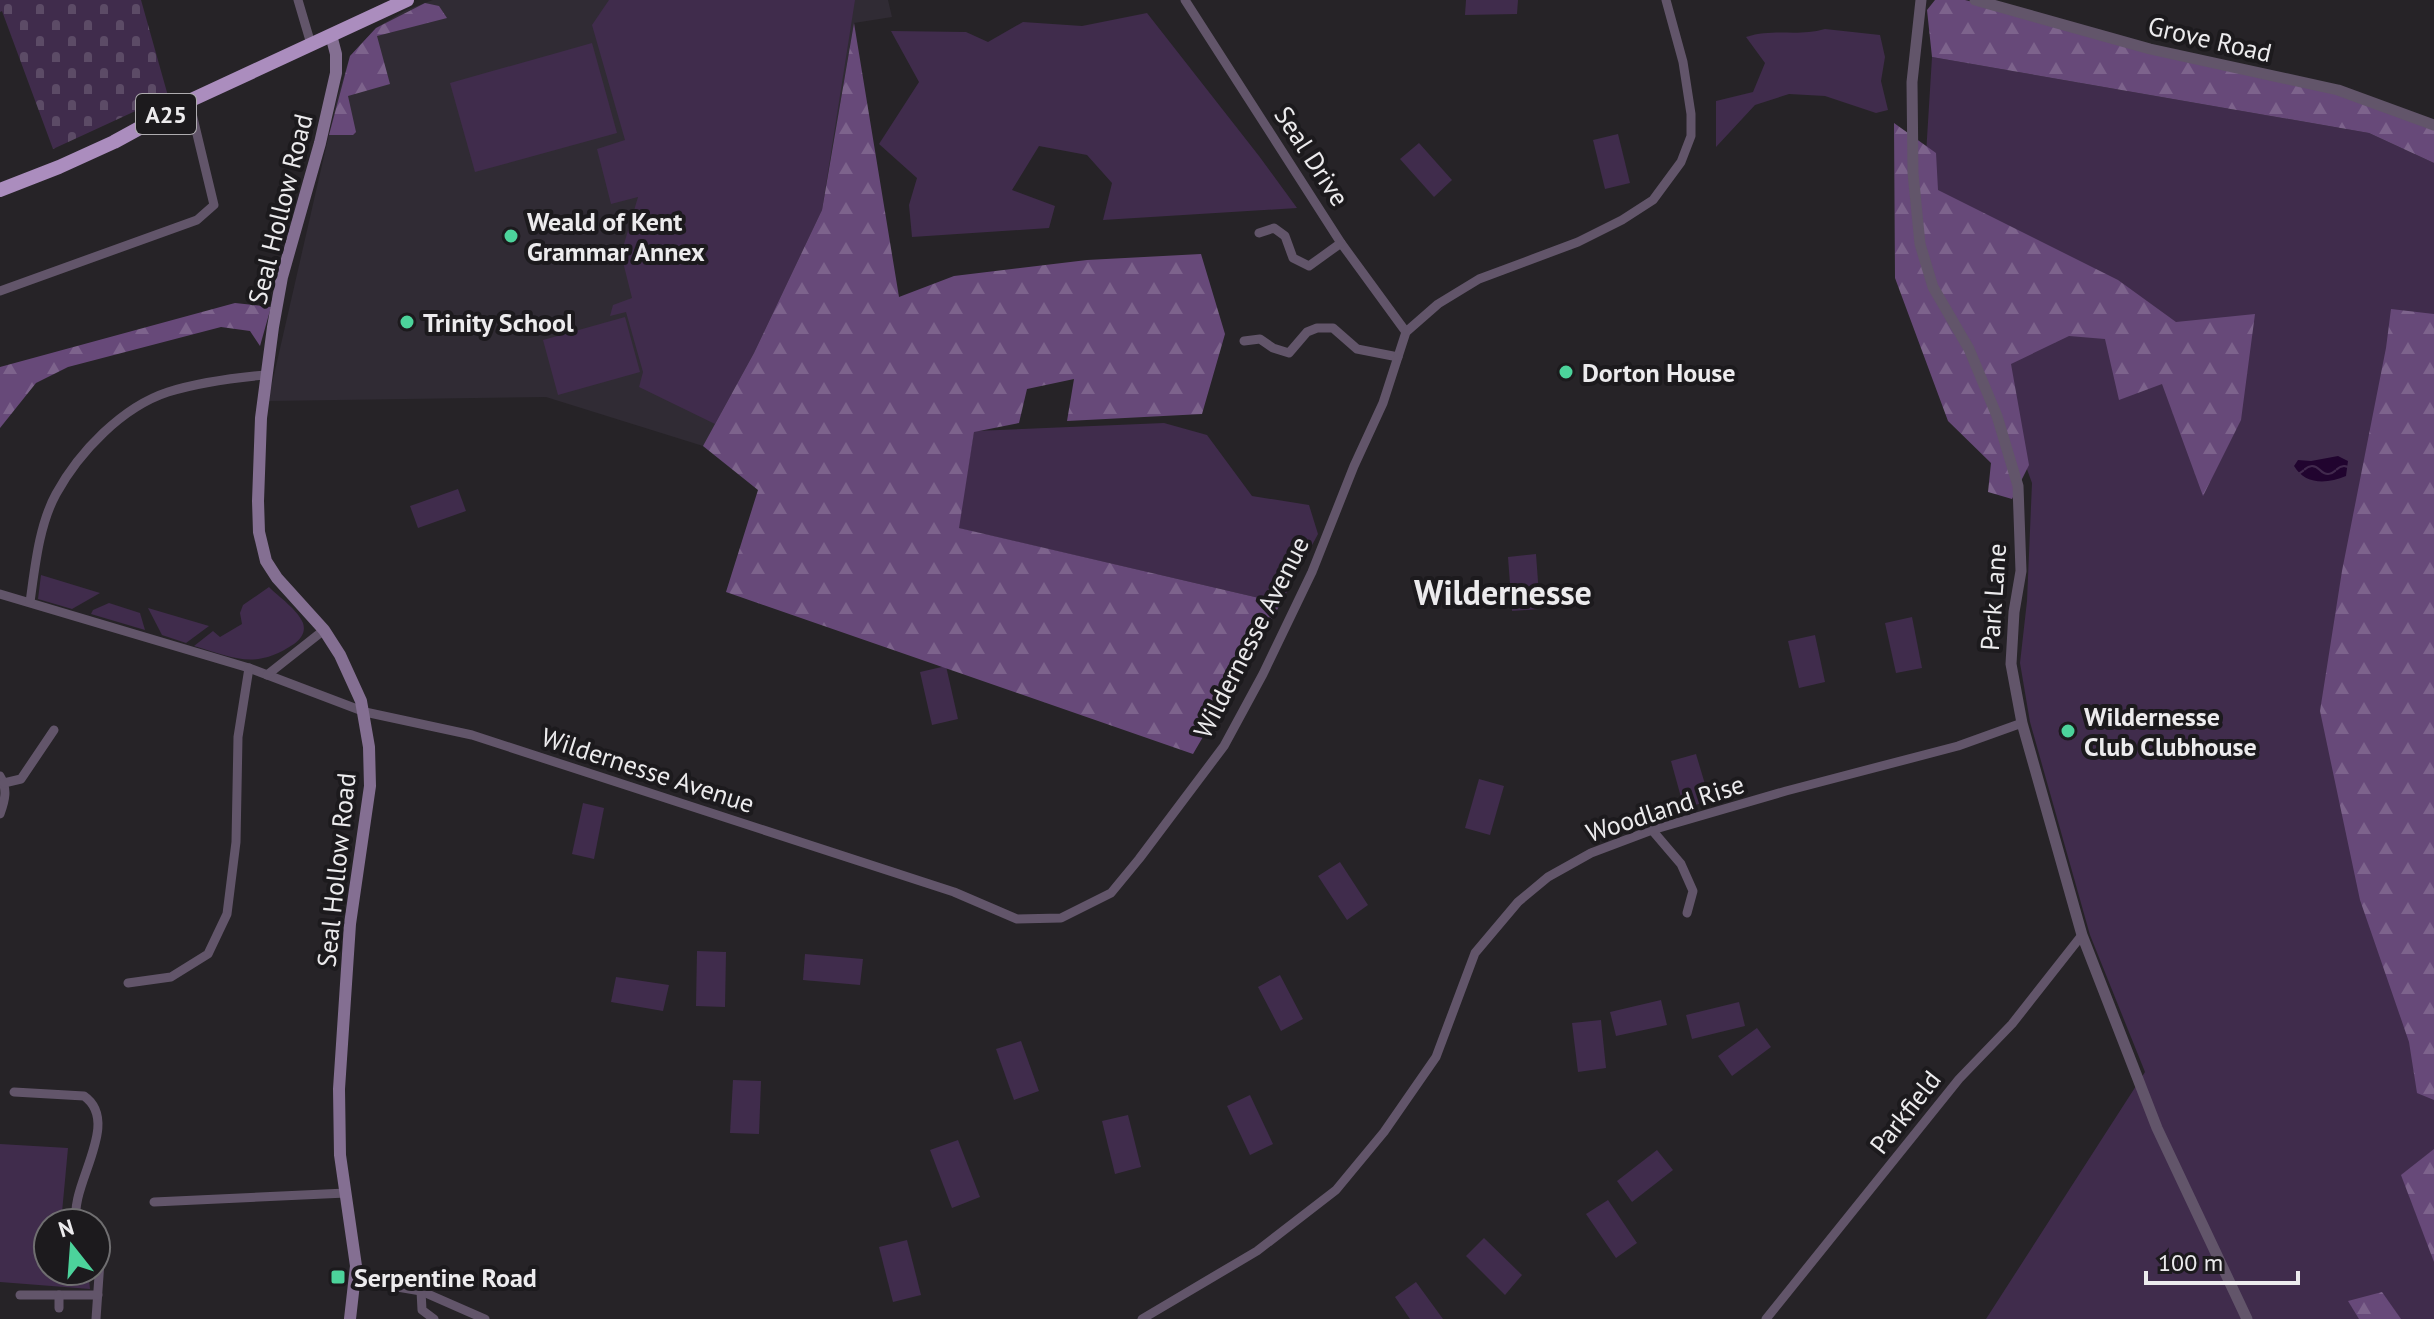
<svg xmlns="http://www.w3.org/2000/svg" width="2434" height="1319" viewBox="0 0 2434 1319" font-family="'PT Sans',sans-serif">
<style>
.built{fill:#302b34}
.green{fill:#402c4c}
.forest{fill:url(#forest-firs)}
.cemetery{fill:url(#cemetery-stones)}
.water{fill:url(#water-waves)}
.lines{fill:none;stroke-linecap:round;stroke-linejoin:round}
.minor{stroke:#62556a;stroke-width:9}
.tertiary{stroke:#62556a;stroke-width:11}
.secondary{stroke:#846f92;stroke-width:12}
.trunk{stroke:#ab8dbe;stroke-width:14}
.poi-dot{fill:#4cd39b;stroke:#1c1a1d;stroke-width:3}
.labels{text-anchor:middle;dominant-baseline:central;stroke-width:8;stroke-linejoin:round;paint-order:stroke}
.shield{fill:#1c1a1d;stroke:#aeacaf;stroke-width:2}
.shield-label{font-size:24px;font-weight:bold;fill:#ecebed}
.street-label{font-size:26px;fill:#ecebed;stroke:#1c1a1d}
.poi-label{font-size:26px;font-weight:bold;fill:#ecebed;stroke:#1c1a1d;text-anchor:start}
.district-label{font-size:34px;font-weight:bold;fill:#ecebed;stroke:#1c1a1d}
</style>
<defs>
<pattern id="forest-firs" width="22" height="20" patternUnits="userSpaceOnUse" patternTransform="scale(2)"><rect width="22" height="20" fill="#674979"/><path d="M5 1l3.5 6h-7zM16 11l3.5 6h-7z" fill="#7d638c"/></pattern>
<pattern id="cemetery-stones" width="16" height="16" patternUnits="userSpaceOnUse" patternTransform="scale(2)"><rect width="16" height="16" fill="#402c4c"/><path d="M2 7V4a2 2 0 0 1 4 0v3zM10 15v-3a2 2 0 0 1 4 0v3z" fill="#5c4b66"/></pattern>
<pattern id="water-waves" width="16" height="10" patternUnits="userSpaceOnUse" patternTransform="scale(2)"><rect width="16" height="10" fill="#21042f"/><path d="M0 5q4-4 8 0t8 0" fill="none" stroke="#41294d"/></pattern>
</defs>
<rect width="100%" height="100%" fill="#262327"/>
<!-- built -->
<polygon class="built" points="433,0 888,0 892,17 854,23 822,209 758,490 703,446 546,397 268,401 338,95 350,56 376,28 406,10"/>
<!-- green -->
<g class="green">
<polygon points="609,0 855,0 822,210 754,353 715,424 639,387 643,372 626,312 610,316 613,305 632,298 621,254 638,197 611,204 597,149 625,140 592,25"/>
<polygon points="1466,0 1518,0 1517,14 1465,15"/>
<polygon points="1147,13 1259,156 1297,208 1103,220 1112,183 1087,155 1039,146 1012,190 1055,206 1049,228 912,237 909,205 917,178 879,144 919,82 891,31 966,32 988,42 1023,22 1082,26"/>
<path d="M1825,29L1880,35L1885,57L1881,81L1888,110L1876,113L1825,96L1789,94L1755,105L1716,147V101L1753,92L1765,63L1746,37C1775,28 1797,37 1825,29Z"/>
<polygon points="592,43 617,133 475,172 450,83"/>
<polygon points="1932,57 2369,133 2434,163 2434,1319 1986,1319 2145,1072 2090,935 2030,722 2020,663 2027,601 2032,483 1924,187"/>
<polygon points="1618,134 1630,183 1605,189 1593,140"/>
<polygon points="1419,143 1452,180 1434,197 1400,159"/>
<polygon points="625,317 640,372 558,395 543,340"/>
<polygon points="1164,423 1207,435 1252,496 1309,505 1318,534 1281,603 958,528 974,431"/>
<polygon points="458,489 466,511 418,528 410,506"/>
<polygon points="1536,554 1540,609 1512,611 1508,557"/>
<polygon points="41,575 100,593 72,609 38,599"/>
<path d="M269,587C279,597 298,610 303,623C306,632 301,639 294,644C255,670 235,658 194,646L213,631L220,637L242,624L240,613L243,605Z"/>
<polygon points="109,603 140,613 145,630 91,614 93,610"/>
<polygon points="148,608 209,626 186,643 162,635"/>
<polygon points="1912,617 1922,668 1896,673 1885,623"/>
<polygon points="1815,635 1825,682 1799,688 1788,641"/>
<polygon points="946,666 958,719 932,725 920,672"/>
<polygon points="1696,754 1710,801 1684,808 1671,761"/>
<polygon points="1479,779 1504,786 1490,835 1465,828"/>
<polygon points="583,803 604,808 594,859 572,854"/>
<polygon points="1340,862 1368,905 1347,920 1318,876"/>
<polygon points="697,951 726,952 725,1007 696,1006"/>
<polygon points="805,954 863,959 860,985 803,980"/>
<polygon points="1280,975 1303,1019 1281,1031 1258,987"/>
<polygon points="616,977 669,985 663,1011 611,1002"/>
<polygon points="1661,1000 1667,1025 1616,1036 1610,1012"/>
<polygon points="1739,1002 1745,1026 1692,1039 1686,1015"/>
<polygon points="1601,1020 1606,1068 1578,1072 1572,1023"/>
<polygon points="1757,1028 1771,1047 1732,1076 1718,1056"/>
<polygon points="1021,1041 1039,1091 1014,1100 996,1049"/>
<polygon points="733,1080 761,1081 759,1134 730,1133"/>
<polygon points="1250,1095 1273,1144 1250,1155 1227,1106"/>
<polygon points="1128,1115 1141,1167 1115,1174 1102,1121"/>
<polygon points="958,1140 980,1197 952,1208 930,1150"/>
<polygon points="0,1144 68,1148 61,1223 48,1223 48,1271 88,1271 90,1289 0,1282"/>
<polygon points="1657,1150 1673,1170 1632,1202 1617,1181"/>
<polygon points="1608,1200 1637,1243 1616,1258 1586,1214"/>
<polygon points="1484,1238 1522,1275 1505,1295 1466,1256"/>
<polygon points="907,1240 921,1295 893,1302 879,1247"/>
<polygon points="1416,1282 1443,1319 1410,1319 1395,1297"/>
</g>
<!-- forest -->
<g class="forest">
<polygon points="1935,0 1965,0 2338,90 2434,128 2434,163 2369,133 1932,57 1927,10"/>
<polygon points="425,3 439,6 447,18 377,36 390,84 348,96 356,132 353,135 329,135 350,56 376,28"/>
<polygon points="854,23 899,297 954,276 1087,260 1201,254 1225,334 1202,414 1067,421 1074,379 1027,389 1019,423 974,432 959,528 1281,603 1193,754 726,592 758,490 703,446 754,353 822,210"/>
<polygon points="1894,123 1936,153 1938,190 2118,280 2176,322 2255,314 2241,420 2203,496 2162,384 2119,400 2105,339 2069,336 2011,364 2029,465 2012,499 1988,492 1991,463 1948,421 1895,278"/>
<polygon points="235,303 271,307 260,346 250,331 221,327 68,367 36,383 0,428 0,367"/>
<polygon points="2391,309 2434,314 2434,1100 2417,1093 2409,1042 2360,900 2320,711 2342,571 2386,348"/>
<polygon points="2434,1149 2434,1262 2401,1175"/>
<polygon points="2382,1292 2401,1319 2359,1319 2348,1301"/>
</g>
<!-- cemetery -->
<polygon class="cemetery" points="0,0 141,0 168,96 53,149 2,11 0,12"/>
<!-- water -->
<path class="water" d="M2338,456L2348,461L2346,476C2327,484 2305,485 2294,466L2298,460L2311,461Z"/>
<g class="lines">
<!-- minor -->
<g class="minor">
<polyline points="298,0 311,44"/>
<polyline points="1185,0 1341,243 1406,332"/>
<polyline points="1259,233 1274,228 1285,236 1293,258 1309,266 1341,243"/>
<polyline points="0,291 197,220 214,205 189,101"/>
<polyline points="1244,341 1260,339 1273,348 1289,353 1307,332 1317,328 1333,328 1357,349 1398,357"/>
<polyline points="0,594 249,668 365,712 472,735 954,892 1017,919 1061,918 1111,893 1139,859 1224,746 1263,674 1312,572 1354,466 1383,403 1406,332 1438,304 1479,279 1578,242 1622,220 1653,200 1681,162 1691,136 1691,114 1683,62 1666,0"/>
<path d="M30,602C35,567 39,525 56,494C79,452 122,407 168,392C200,382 232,378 265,375"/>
<polyline points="267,675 324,630"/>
<path d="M0,776C8,789 5,800 0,814"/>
<polyline points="4,783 21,779 54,730"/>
<polyline points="1652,830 1681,864 1693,891 1687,913"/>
<polyline points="128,983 171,977 208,954 227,914 236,842 238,737 249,668"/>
<path d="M14,1092L84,1096C123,1123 67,1188 77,1223"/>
<polyline points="154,1202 346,1193"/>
<polyline points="96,1256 100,1261 96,1319"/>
<polyline points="356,1280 421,1291 485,1319"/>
<polyline points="421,1291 422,1310 434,1319"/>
<polyline points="20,1295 98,1295"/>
<polyline points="59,1295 59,1308"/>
<polyline points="1142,1319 1257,1251 1336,1190 1384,1132 1436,1057 1475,953 1518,902 1548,877 1591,853 1652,830 1786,791 1958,746 2022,723"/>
<polyline points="1766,1319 1959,1079 2012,1024 2082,935"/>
</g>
<!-- tertiary -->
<g class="tertiary">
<polyline points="1921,0 1912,82 1913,173 1920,244 1933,287 1969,349 1997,416 2018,486 2021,571 2014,612 2011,664 2022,723 2082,935 2157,1128 2247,1319"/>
<polyline points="1975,0 2150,49 2338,90 2434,125"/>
</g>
<!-- secondary -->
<polyline class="secondary" points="331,35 336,54 336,73 320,143 282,277 273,327 261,418 258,501 259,532 266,561 277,578 324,630 340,655 361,701 369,747 370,786 350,924 339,1089 340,1155 356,1266 350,1319"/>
<!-- trunk -->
<polyline class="trunk" points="0,190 59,167 114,142 189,101 407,0"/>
</g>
<!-- markers -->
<g class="poi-dot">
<circle cx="511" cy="236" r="8"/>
<circle cx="407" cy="322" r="8"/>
<circle cx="1566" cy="372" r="8"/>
<circle cx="2068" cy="731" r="8"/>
<rect x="330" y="1269" width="16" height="16" rx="4"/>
</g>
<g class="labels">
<!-- shield labels -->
<rect class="shield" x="136" y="94" width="60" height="40" rx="6"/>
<g class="shield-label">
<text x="166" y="114">A25</text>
</g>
<!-- street labels -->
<g class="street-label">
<text transform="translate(2210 39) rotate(13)">Grove Road</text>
<text transform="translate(1312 156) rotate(57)">Seal Drive</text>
<text transform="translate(280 209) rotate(-76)">Seal Hollow Road</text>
<text transform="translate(1993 597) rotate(-86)">Park Lane</text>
<text transform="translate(1251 637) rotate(-63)">Wildernesse Avenue</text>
<text transform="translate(648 770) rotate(18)">Wildernesse Avenue</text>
<text transform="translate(1665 808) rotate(-18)">Woodland Rise</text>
<text transform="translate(336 870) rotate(-84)">Seal Hollow Road</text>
<text transform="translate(1905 1112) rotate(-52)">Parkfield</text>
</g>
<!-- poi labels -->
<g class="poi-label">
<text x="527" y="221">Weald of Kent<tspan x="527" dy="30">Grammar Annex</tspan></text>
<text x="423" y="322">Trinity School</text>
<text x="1582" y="372">Dorton House</text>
<text x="2084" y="716">Wildernesse<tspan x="2084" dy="30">Club Clubhouse</tspan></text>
<text x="354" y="1277">Serpentine Road</text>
</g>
<!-- district labels -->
<g class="district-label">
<text x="1503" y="592">Wildernesse</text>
</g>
</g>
<!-- north arrow -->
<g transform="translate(72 1247) rotate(343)"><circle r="38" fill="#1c1a1d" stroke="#6f6e70" stroke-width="2"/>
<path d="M0-6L14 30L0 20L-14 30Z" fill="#4cd39b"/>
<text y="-12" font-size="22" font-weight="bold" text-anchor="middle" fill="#ecebed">N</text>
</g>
<!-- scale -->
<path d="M2146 1271v12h152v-12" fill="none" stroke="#ecebed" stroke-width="4"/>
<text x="2158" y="1271" font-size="24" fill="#ecebed" stroke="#1c1a1d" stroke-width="6" paint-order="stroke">100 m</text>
</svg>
